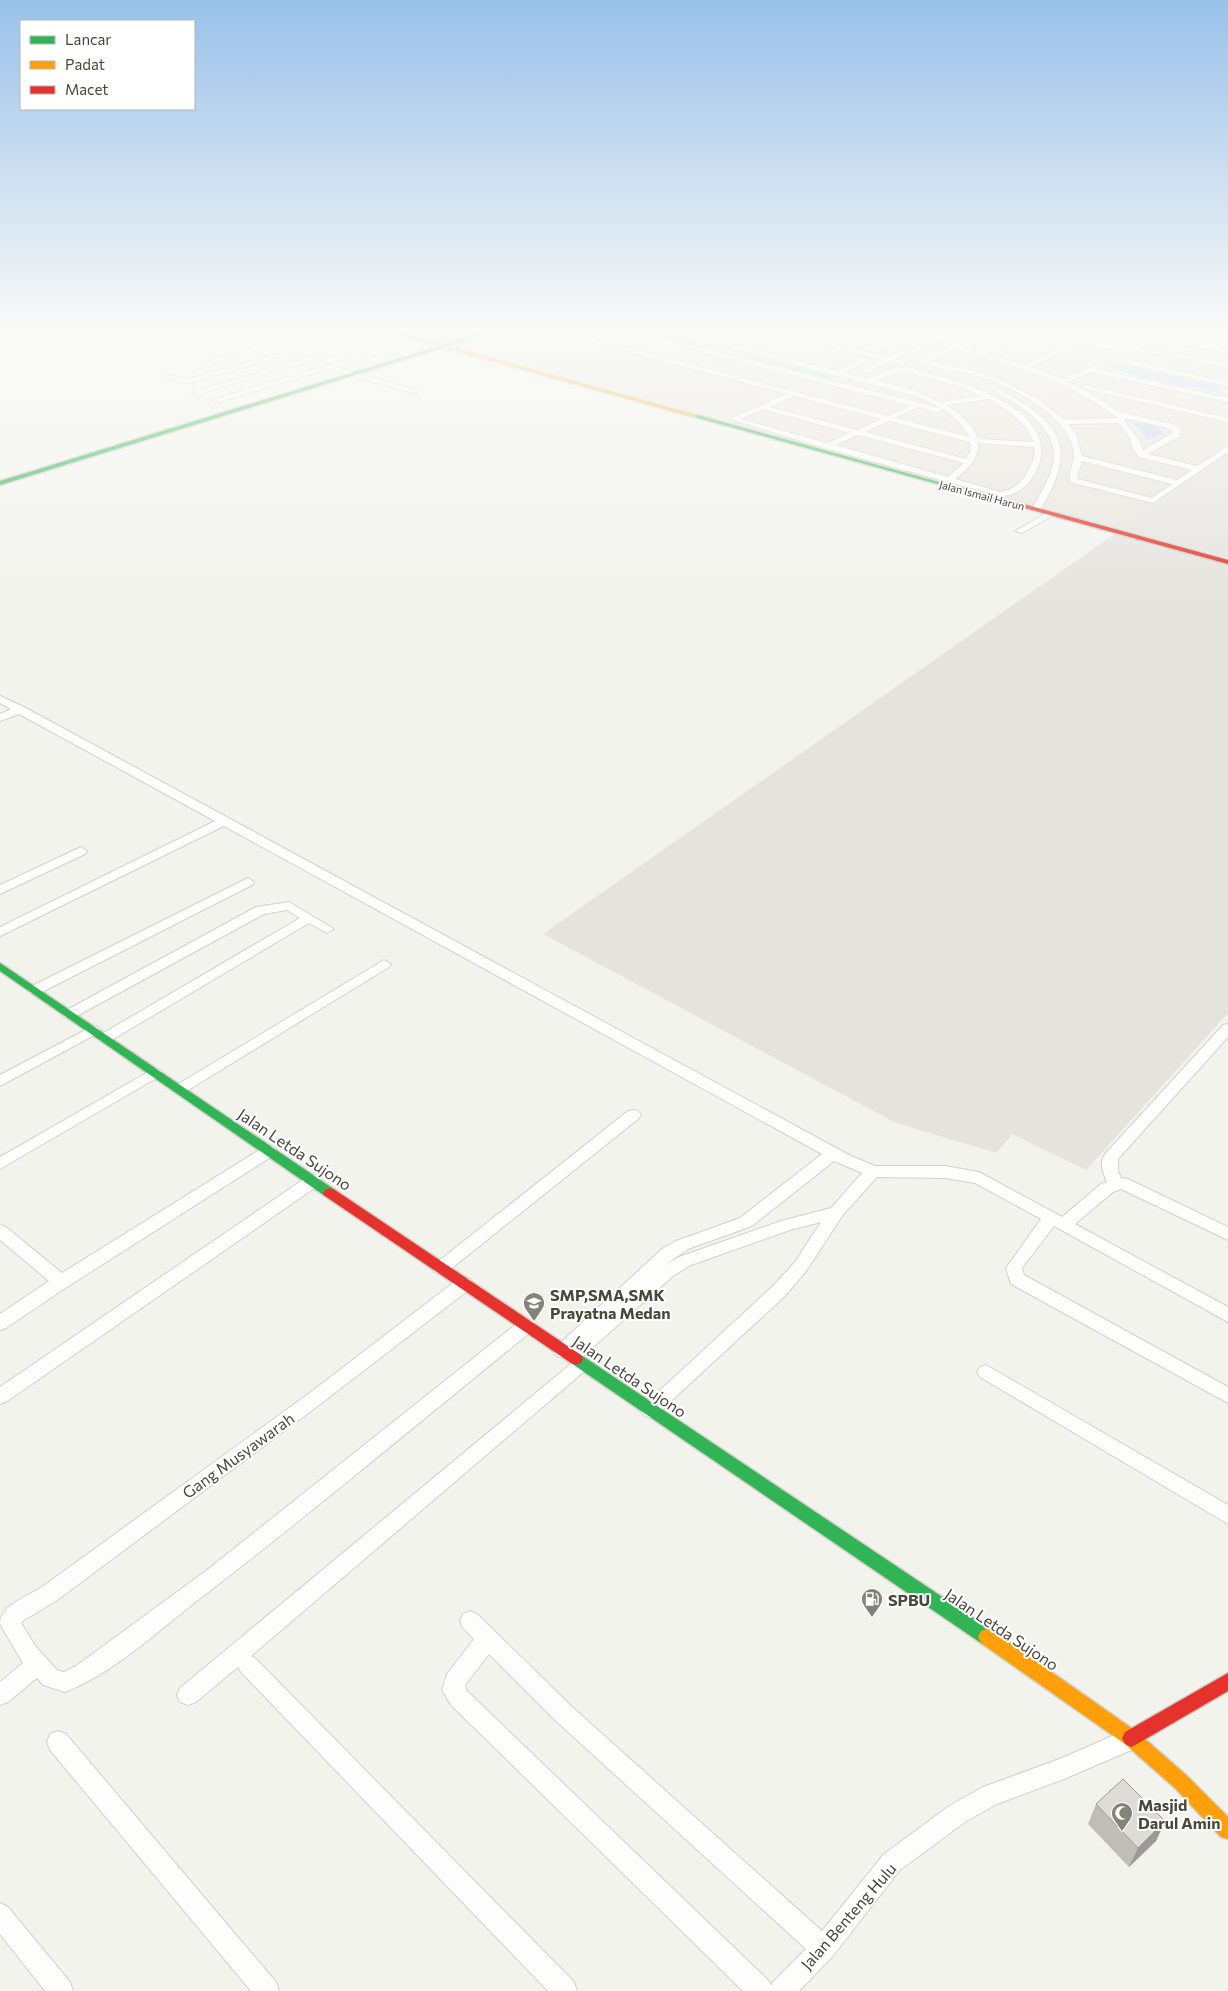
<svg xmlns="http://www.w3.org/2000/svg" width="1228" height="1991" viewBox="0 0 1228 1991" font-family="Commissioner,sans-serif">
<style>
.residential{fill:#e7e5dd}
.industrial{fill:#e5e3de}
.water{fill:#c3d5ed}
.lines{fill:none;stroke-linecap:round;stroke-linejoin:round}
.street-tunnel{stroke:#d1d0ca;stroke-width:8;stroke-dasharray:8 4;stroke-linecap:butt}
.street-casing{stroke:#d1d0cc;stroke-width:2}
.fast-casing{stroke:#d2d0c5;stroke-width:3}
.slow-casing{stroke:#d2d0c5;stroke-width:3}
.jam-casing{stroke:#d2d0c5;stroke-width:3}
.street{fill:#fdfdfc;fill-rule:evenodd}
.fast{fill:#30b455;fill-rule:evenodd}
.slow{fill:#ff9f0a;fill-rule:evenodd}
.jam{fill:#e5322d;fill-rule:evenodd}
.wall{fill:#bebdb8}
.shaded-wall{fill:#9b9a96}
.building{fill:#dddcd6;stroke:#9b9a96}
.labels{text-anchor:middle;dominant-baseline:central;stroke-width:4;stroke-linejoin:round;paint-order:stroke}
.far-street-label{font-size:11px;fill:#49463a;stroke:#fff}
.near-street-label{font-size:16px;fill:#49463a;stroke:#fff}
.near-poi-label{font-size:16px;font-weight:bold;fill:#49463a;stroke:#fff;text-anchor:start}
</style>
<rect width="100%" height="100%" fill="#f3f3ee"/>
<!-- residential -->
<polygon class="residential" points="393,332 1228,332 1228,454 1121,529"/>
<!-- industrial -->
<g class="industrial">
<polygon points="1228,454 1228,558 1121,529"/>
<polygon points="1116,533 1228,564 1228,1013 1086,1170 1012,1134 997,1153 896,1123 543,934"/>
</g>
<!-- water -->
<g class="water">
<polygon points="641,332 662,332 719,348 710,350"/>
<polygon points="749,355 836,377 826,379 744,358"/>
<polygon points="1113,366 1127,366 1218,386 1221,389 1216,392 1209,391 1154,380 1110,368"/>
<polygon points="1138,422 1157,427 1164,434 1148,440 1142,433 1143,431 1133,424"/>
</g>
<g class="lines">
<!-- street-tunnel -->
<g class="street-tunnel">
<polyline points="941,332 943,333"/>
<polyline points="966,338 971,339"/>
</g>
<!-- street casing -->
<g class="street-casing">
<g id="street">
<polygon points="305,332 317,332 212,363 207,362"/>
<path d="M606,332H616L596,340L888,416L911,406L626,332H639L940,408L941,410L937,412L918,407L895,418L970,437C957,414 933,402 908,394L670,332H683L837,371L859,361L849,358L848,357L851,355L868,361L844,373L869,379C879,374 890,367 901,367C912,367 924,372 935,375C976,385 1068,418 1034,475C1026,488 1015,496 1000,496L824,448L730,419L787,394L588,341L589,339ZM901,371L955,385L982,396L939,402L914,390L876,381ZM795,396L881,419L857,430L770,407ZM989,399C1007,409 1025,422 1034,442L978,439C972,424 960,413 946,405ZM763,409L850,433L827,443L741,419ZM889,421L970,442L971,450L966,459L865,432ZM858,435L964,463L948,477L835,445ZM978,443L1035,447C1035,466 1021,490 1000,492L955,479C967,470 979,459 978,443Z"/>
<polygon points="748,332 760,332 787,341 784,343"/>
<polygon points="772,332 785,332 888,357 954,332 965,332 895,359 915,364 915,366 889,361 872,369 872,371 869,373 866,371 866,367 882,360"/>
<polygon points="917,332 930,332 877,350 858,347 861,345 876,346"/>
<path d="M985,332L1022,334L1133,347L1152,338L1126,332L1160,335L1228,349V353L1159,340L1141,348L1228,364V368L1159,354L1078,345L1031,367L1064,379L1098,364L1101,366L1096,369L1228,398V402L1090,372L1069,382L1087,391L1119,412L1173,424L1181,429L1180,436L1148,454L1197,466L1228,446V452L1153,503L1070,482C1068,471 1076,460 1073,448C1064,410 1003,382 967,373C952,369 932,370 920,360C938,344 966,348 985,332ZM990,335L1013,338L979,352L962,348L978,343ZM1022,339L1070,344L1025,365L986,354ZM954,350C1013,364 1069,381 1118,418L1065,420L1036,398L1003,381L973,371L928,360ZM1126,418L1167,428L1174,432L1143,450L1138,438L1124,421ZM1118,423L1130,438L1132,447L1139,457L1192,470L1177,480L1082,456L1076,434L1069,424ZM1082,461L1172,484L1152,498L1077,479Z"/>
<polygon points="393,333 398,334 199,394 192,392"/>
<polygon points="341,336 346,337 189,383 180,382 165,377 168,375 189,379"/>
<polygon points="388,347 418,356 415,358 388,351 335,367 416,390 416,394 328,369 219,402 212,400"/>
<polygon points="1113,357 1228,382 1228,386 1111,360 1111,358"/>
<polygon points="1085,385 1228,418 1228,422 1083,388 1083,386"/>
<path d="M996,390H1000C1064,424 1078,448 1039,512L1032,510C1039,495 1049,481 1053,465C1061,429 1022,407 996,392Z"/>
<polygon points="1048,512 1055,514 1022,533 1015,531"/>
<path d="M0,696L24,707L849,1155L875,1166H945L979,1172L1062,1217L1101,1184L1107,1182C1103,1173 1099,1163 1105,1154L1223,1025L1228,1024V1037L1118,1159V1171L1121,1178L1128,1179L1228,1227V1240L1121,1189L1113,1192L1075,1224L1228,1307V1322L1054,1226L1022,1268L1024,1275L1228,1387V1403L1011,1284L1006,1268L1041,1219L975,1183L945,1178L877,1177L842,1216L807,1270L785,1296L656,1415L650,1418L644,1415L641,1410L644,1405L773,1286L795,1262L821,1222L790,1230L691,1265L673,1276L582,1357L587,1359L590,1364L587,1369L251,1656L255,1658L574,1982L577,1991H548L241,1672L238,1667L196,1702L188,1705L180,1702L177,1695L180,1688L578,1358L572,1354L563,1358L557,1356L554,1351L557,1346L662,1249L676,1241L740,1218L822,1154L224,826L0,936V927L215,821L19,714L0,721V714L11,709L0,703ZM834,1161L862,1173L831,1208L781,1221L679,1257L664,1266L688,1249L752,1226Z"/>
<polygon points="81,847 87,851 85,854 0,894 0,885"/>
<polygon points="248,878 254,882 252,885 40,993 30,993 28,990 30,987"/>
<polygon points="289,902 334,929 327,933 309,923 110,1041 100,1041 98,1038 100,1035 300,918 287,910 264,914 75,1017 65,1017 63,1014 65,1011 256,907"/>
<polygon points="384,960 391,964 389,967 185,1092 175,1092 173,1089 175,1086"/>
<polygon points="93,1026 98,1027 100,1030 98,1033 0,1086 0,1075"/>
<polygon points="155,1068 160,1070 162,1073 160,1076 0,1169 0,1157"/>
<polygon points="633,1110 638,1111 641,1115 638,1119 447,1272 441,1274 435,1272 433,1268 435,1264 628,1111"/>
<polygon points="269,1146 274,1147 277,1151 274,1155 67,1287 6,1328 0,1330 0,1314 49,1281 0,1240 0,1225 6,1227 62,1273 264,1147"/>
<polygon points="313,1175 319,1177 321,1181 319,1185 6,1402 0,1404 0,1387 307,1177"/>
<path d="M464,1278L470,1279L472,1284L470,1289L323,1402L56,1601L24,1620L21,1623L36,1647L57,1670L64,1672L76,1666L207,1570L520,1321L526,1319L532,1321L535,1326L532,1331C422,1420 314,1511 202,1597C159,1630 114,1673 65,1692L43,1685L37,1678L8,1702L0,1705V1682L23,1663L0,1624C0,1605 28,1596 42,1587L311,1392L458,1279Z"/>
<polygon points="986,1365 1228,1505 1228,1524 980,1377 977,1372 980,1367"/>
<path d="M470,1611L477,1614L571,1706L822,1931L884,1854L949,1806L983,1787L1062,1758L1128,1729L1136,1732L1139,1740L1136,1748L1064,1779L997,1804L965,1822L900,1870L832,1957L799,1991H743L451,1705L442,1690L447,1674L474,1639L463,1628L460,1621L463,1614ZM489,1654L555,1720L806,1949L773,1982L771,1986L770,1982L467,1691L465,1685Z"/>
<polygon points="58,1731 66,1734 276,1982 279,1991 251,1991 50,1750 47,1742 50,1734"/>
<polygon points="0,1903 8,1907 70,1982 73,1991 45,1991 0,1934"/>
</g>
</g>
<!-- fast casing -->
<g class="fast-casing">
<g id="fast">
<polygon points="485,332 494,332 0,485 0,481"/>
<polygon points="694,415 698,415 946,484 941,485 694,417"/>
<polygon points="0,963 335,1190 337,1193 335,1196 325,1196 0,971"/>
<polygon points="576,1353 581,1355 993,1631 996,1637 993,1643 987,1645 981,1643 571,1363 569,1359 571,1355"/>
</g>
</g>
<!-- slow casing -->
<g class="slow-casing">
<g id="slow">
<polygon points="388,332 398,332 699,416 694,417"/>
<polygon points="987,1629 993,1631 1137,1732 1187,1776 1228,1817 1228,1839 1221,1837 1175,1788 1125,1744 981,1643 978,1637 981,1631"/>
</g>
</g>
<!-- jam casing -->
<g class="jam-casing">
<g id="jam">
<polygon points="943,482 1228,560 1228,564 941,485 941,483"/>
<polygon points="330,1188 335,1190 581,1355 583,1359 581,1363 576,1365 571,1363 325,1196 323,1193 325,1190"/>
<polygon points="1228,1673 1228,1691 1137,1744 1131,1747 1125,1744 1122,1738 1125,1732"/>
</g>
</g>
<!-- street -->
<use href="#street" class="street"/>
<!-- fast -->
<use href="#fast" class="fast"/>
<!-- slow -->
<use href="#slow" class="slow"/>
<!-- jam -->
<use href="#jam" class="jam"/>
</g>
<!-- wall -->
<polygon class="wall" points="1096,1804 1165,1821 1156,1841 1129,1867 1088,1824"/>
<!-- shaded-wall -->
<polygon class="shaded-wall" points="1165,1821 1156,1841 1129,1867 1138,1848"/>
<!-- building -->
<polygon class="building" points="1123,1779 1165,1821 1138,1848 1096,1804"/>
<!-- sky -->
<linearGradient id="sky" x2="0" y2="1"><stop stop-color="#99c1ea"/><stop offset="0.54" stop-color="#fafaf7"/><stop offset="1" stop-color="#fafaf7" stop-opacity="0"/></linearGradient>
<rect width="1228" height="611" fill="url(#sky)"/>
<!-- icons -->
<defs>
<g id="school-pin" transform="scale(1.125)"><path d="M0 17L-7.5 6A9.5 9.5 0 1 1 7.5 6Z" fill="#848379" stroke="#fff"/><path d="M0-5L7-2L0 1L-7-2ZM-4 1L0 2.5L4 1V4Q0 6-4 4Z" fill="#fff"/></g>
<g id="fuel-pin" transform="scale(1.125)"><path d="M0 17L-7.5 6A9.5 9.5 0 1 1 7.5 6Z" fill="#848379" stroke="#fff"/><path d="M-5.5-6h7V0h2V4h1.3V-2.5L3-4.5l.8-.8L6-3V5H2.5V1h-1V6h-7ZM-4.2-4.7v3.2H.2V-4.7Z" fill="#fff"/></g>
<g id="mosque-pin" transform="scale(1.125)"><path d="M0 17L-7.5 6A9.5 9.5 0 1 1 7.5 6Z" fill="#848379" stroke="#fff"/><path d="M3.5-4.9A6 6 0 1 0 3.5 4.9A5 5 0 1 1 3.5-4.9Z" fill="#fff"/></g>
</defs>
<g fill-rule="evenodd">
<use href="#school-pin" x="534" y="1303"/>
<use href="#fuel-pin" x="872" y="1599"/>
<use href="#mosque-pin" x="1122" y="1813"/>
</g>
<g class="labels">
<!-- far-street labels -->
<g class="far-street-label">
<text transform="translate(982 495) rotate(15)">Jalan Ismail Harun</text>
</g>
<!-- near-street labels -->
<g class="near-street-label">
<text transform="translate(295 1149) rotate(34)">Jalan Letda Sujono</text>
<text transform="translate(630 1376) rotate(34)">Jalan Letda Sujono</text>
<text transform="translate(238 1455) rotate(-36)">Gang Musyawarah</text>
<text transform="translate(1002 1629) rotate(34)">Jalan Letda Sujono</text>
<text transform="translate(848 1916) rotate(-49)">Jalan Benteng Hulu</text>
</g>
<!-- near-poi labels -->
<g class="near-poi-label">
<text x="550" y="1294">SMP,SMA,SMK<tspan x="550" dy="18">Prayatna Medan</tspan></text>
<text x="888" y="1599">SPBU</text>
<text x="1138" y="1804">Masjid<tspan x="1138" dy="18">Darul Amin</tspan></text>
</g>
</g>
<!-- legend -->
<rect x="20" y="20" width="175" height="90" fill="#ffffff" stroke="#b6b5b0"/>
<rect x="30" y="36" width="25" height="8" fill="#30b455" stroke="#b6b5b0"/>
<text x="65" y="45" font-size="15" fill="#49463a">Lancar</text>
<rect x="30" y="61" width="25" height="8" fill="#ff9f0a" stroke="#b6b5b0"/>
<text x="65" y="70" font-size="15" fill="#49463a">Padat</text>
<rect x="30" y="86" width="25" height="8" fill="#e5322d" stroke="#b6b5b0"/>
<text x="65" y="95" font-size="15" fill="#49463a">Macet</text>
</svg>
